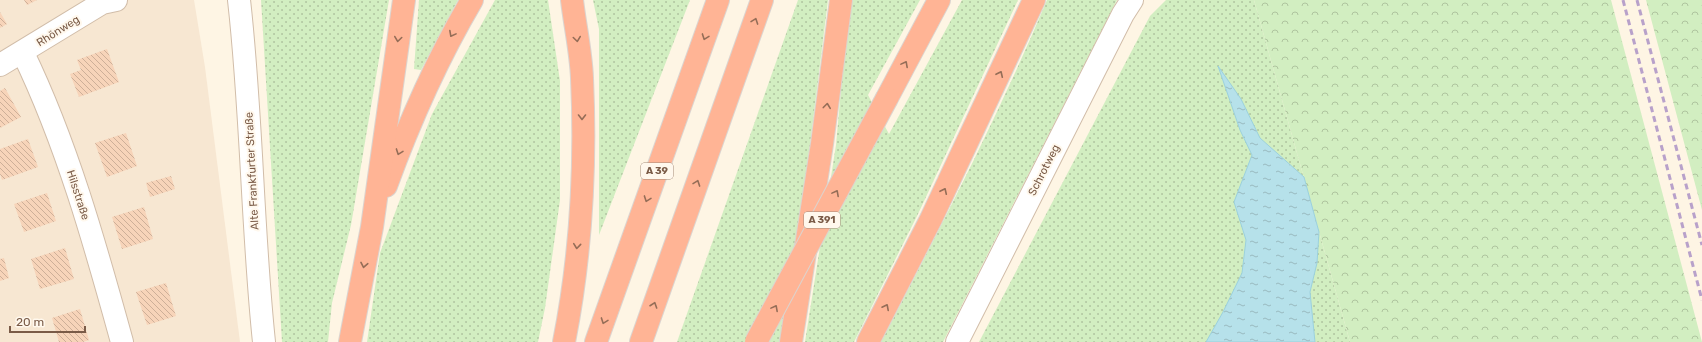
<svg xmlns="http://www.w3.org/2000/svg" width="1702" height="342" viewBox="0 0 1702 342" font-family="Rubik,sans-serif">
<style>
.residential{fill:#f7e7d2}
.grass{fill:url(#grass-dots)}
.forest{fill:url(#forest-crowns)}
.water{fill:url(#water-ripples);stroke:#9bd1dd}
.building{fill:url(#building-back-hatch)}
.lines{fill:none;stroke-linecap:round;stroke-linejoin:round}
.minor-casing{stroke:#d1bda9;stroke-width:24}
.highway-casing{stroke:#dcd4cf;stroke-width:24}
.minor{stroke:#fff;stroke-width:22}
.highway{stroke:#ffb495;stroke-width:22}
.rail{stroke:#b8a1ca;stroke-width:3;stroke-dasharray:6 4;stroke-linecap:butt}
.highway-bridge-casing{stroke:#dcd4cf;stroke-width:24;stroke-linecap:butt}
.highway-bridge{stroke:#ffb495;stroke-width:22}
.oneway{stroke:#956d57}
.labels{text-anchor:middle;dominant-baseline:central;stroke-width:4;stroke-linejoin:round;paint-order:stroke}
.shield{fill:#fff8ed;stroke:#a28a79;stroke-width:1}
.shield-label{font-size:10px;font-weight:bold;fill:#7a5b47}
.street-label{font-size:11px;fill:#7a5b47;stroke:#fff8ed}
</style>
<defs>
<pattern id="grass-dots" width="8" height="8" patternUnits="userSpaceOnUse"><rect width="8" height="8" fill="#d2eec1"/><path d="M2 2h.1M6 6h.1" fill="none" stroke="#afc49f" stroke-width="1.8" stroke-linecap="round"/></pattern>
<pattern id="forest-crowns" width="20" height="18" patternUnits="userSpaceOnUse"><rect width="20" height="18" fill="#d2eec1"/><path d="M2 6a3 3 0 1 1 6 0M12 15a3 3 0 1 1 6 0" fill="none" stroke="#afc49f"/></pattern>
<pattern id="water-ripples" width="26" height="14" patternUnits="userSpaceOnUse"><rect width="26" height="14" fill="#b6e1ea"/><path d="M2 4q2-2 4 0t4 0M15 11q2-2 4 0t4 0" fill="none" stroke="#99b9bf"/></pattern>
<pattern id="building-back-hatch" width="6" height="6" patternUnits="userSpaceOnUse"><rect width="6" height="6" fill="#f7d4b9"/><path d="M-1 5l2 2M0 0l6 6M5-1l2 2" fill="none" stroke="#cdaf98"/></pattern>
</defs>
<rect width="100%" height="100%" fill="#fef5e4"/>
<!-- residential -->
<polygon class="residential" points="0,0 194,0 205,67 240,342 0,342"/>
<!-- grass -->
<g class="grass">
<polygon points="261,0 389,0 351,225 332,303 328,342 282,342"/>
<polygon points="419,0 458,0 421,70 414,69"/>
<polygon points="495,0 548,0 560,81 560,200 545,308 538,342 367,342 380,253 432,114"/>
<polygon points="593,0 690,0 599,235 599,29"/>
<polygon points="798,0 828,0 810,145 781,342 677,342"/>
<polygon points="851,0 920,0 868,95 889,134 962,0 1018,0 918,214 854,342 805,342 836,145 846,34"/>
<path d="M1047,0H1117L943,342H881C939,230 998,117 1047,0Z"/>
<polygon points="1166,0 1254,0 1350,342 979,342 1150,16"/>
</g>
<!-- forest -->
<g class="forest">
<polygon points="1254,0 1611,0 1702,342 1350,342"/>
<polygon points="1646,0 1702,0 1702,210"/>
</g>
<!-- water -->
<polygon class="water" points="1218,66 1241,99 1260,138 1304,177 1319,232 1317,263 1310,292 1315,342 1206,342 1223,312 1242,273 1246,240 1234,202 1252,155 1240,130"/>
<!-- building -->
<g class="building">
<polygon points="24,0 37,0 27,5"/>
<polygon points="0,12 7,24 0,28"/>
<polygon points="107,49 119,82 79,97 70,74 81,70 77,60"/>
<polygon points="5,88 21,117 0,128 0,91"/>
<polygon points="126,133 137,166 107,177 95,143"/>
<polygon points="28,139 38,167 2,180 0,174 0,149"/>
<polygon points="171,176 175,189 150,197 146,183"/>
<polygon points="47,193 56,221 24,232 14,204"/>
<polygon points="144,207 153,239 122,249 112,217"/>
<polygon points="65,248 74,279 40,289 31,259"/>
<polygon points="4,258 9,278 0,281 0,259"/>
<polygon points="166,283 176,316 147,325 136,292"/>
<polygon points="80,309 89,340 83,342 59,342 52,318"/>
</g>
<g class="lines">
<!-- minor casing -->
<g class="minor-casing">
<g id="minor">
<path d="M239,0C252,114 252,228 264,342"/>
<path d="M23,53C67,144 95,244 122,342"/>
<polyline points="0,65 102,3 116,0"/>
<polyline points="957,342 1123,14 1132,0"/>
</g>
</g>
<!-- highway casing -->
<g class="highway-casing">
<g id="highway">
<polyline points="887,98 939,0"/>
<path d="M386,186C410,120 436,61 472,0"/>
<polyline points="350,342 372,227 404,0"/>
<path d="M564,342C581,256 586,166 582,78C581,52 575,26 572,0"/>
<polyline points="596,342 718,0"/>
<polyline points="641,342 762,0"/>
<polyline points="791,342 822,144 841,0"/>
<polyline points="868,342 931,219 1034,0"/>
</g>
</g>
<!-- minor -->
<use href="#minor" class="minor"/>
<!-- highway -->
<use href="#highway" class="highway"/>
<!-- rail -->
<g class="rail">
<polyline points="1623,0 1702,300"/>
<polyline points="1637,0 1702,245"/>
</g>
<!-- highway-bridge casing -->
<g class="highway-bridge-casing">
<polyline id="highway-bridge" points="756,342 887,98"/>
</g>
<!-- highway-bridge -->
<use href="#highway-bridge" class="highway-bridge"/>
</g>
<!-- one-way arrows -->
<defs><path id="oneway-chevron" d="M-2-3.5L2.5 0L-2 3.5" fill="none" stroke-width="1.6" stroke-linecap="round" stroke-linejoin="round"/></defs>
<g class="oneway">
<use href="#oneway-chevron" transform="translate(755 21) rotate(-70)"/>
<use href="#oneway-chevron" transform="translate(452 34) rotate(118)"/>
<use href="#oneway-chevron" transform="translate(705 37) rotate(110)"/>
<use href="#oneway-chevron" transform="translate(398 39) rotate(98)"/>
<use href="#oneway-chevron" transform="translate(577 39) rotate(82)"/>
<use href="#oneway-chevron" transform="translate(905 64) rotate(-62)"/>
<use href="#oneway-chevron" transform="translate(1000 74) rotate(-65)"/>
<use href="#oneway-chevron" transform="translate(827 106) rotate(-83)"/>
<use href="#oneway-chevron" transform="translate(582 117) rotate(90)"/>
<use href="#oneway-chevron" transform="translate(399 152) rotate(110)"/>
<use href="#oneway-chevron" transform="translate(697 183) rotate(-70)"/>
<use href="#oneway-chevron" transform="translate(944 191) rotate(-65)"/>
<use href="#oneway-chevron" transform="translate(836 193) rotate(-62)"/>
<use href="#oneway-chevron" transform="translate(647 199) rotate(110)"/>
<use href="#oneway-chevron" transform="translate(577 246) rotate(96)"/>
<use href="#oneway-chevron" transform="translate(364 265) rotate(101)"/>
<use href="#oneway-chevron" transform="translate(654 305) rotate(-71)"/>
<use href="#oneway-chevron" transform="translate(886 307) rotate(-63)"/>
<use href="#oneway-chevron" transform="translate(775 308) rotate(-62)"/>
<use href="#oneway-chevron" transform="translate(604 321) rotate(110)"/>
</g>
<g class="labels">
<!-- shield labels -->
<g class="shield">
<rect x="641" y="163" width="32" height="16" rx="3"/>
<rect x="804" y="212" width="36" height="16" rx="3"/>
</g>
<g class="shield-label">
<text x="657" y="171">A 39</text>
<text x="822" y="220">A 391</text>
</g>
<!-- street labels -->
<g class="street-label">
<text transform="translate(58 31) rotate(-32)">Rhönweg</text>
<text transform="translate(1044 170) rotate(-63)">Schrotweg</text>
<text transform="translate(252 171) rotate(-93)">Alte Frankfurter Straße</text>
<text transform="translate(78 195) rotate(72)">Hilsstraße</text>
</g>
</g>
<!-- scale -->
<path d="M10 326v6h75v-6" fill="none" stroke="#7a5b47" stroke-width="2"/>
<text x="16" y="326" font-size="12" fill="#7a5b47" stroke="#fff8ed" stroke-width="3" paint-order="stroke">20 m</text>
</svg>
